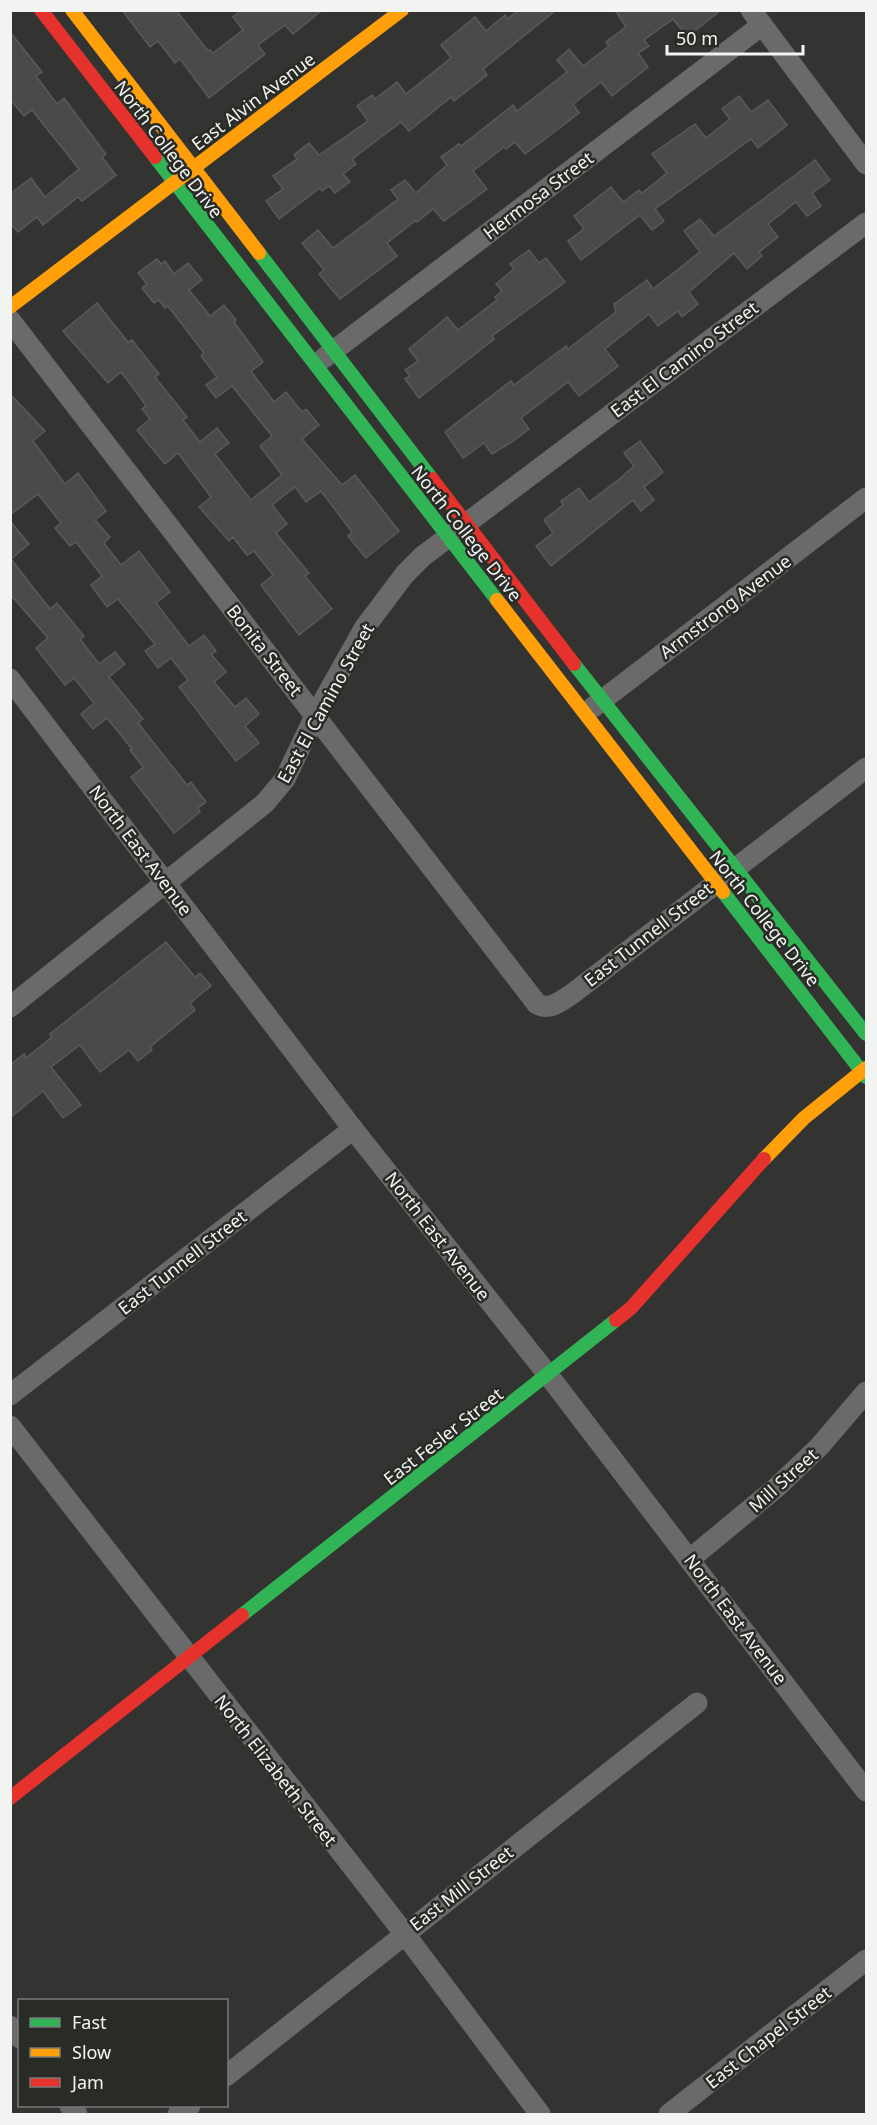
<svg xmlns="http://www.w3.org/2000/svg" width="877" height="2125" viewBox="0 0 877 2125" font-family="'Noto Sans',sans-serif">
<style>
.building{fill:#494a49;stroke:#595a59;stroke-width:1.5}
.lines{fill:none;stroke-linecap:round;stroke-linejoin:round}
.street{stroke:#696a69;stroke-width:21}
.fast{stroke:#30b455;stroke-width:14}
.slow{stroke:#ff9f0a;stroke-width:14}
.jam{stroke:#e5322d;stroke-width:14}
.labels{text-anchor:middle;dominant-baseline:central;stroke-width:5;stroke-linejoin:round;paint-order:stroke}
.street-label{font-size:18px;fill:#f2f4f1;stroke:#292b27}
</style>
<rect width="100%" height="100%" fill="#333432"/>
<!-- building -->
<g class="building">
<polygon points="122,10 176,10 208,51 210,50 213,53 243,30 233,17 242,10 322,10 293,34 285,25 258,45 265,54 209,98 180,59 175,63 158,41 150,47"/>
<polygon points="518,10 556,10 483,69 487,75 454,101 451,97 409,131 401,122 352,159 356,164 343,174 350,182 335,193 329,186 322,191 320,188 279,219 266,201 283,189 273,176 297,159 294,155 309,143 319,155 368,121 357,106 372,95 375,99 397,82 406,94 451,58 441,45 475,17 486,31 505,15 508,19"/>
<polygon points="615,10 721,10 687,37 673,19 644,40 649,46 638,53 648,67 612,96 601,82 573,104 579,113 525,154 515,142 506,149 504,147 473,171 487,189 444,221 433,209 417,222 415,221 387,243 397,256 340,299 319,274 324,270 302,243 318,230 333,248 398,199 391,190 405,180 416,193 447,165 441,157 459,144 461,146 513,105 517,111 567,72 557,60 569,49 583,66 609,46 606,42 626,27"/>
<polygon points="10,32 42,72 36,76 57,104 64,98 106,154 102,157 116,175 82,201 78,197 43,225 37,217 18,232 10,223 10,194 31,178 45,197 79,169 32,110 24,116 10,99"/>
<polygon points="739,96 751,112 768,100 787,125 758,148 751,139 655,209 664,221 652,230 640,215 581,260 568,241 584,229 574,216 611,187 623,202 639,190 642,193 667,173 652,154 695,124 706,138 730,119 722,109"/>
<polygon points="815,160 830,180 812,193 821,206 807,216 796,202 768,224 778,237 759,252 762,256 747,269 734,253 689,292 698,304 682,317 678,311 658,326 649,314 605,349 618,366 599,381 579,396 568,382 521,418 529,429 512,442 492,454 484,443 463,458 445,432 511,381 514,385 566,346 568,349 616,312 614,304 647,280 653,289 700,252 684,231 700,219 714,236"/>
<polygon points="529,250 539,263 546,258 565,282 492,336 494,339 419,398 405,379 410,376 405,370 418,361 409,349 447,317 458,330 497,300 495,297 502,291 496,284 514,269 510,264"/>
<polygon points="157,259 161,264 165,261 174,274 188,263 202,280 189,290 210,316 224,305 236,320 234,322 263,362 251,371 274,402 286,392 302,412 306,409 319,425 302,439 342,485 355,475 399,531 366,558 348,536 352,532 321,491 306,502 295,487 272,505 287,524 276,533 309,573 305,576 332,609 299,635 261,585 273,575 254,551 247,555 233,537 229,541 199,507 211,497 178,453 165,464 137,430 150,419 142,409 146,406 140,397 121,372 108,383 63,331 97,303 128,342 132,340 159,374 155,377 187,417 183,420 200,442 217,428 229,443 215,454 251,500 282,475 260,446 272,436 232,386 216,398 206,385 217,377 201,356 204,353 168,306 165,308 159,300 154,303 142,288 147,284 138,273"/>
<polygon points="10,394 45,431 33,441 65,484 78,473 106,511 95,520 110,537 104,543 121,565 139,551 170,592 156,603 189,646 204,635 216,651 211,654 226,672 214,682 235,707 246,698 259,714 245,726 259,743 236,761 179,687 188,680 171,658 158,668 145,651 155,644 118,599 107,607 91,585 102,576 76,542 70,546 55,528 61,523 38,494 10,515"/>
<polygon points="640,441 663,472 644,487 654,500 641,511 633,500 551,566 536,546 553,533 544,520 563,505 561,501 579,488 589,502 618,480 634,466 624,453"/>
<polygon points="10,521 29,544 11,559 50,609 57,603 84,636 80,639 99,664 115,652 125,664 109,677 143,719 138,723 187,785 191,782 206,802 198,808 200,812 174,833 131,777 143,767 130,750 132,749 107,718 93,729 81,714 94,703 74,678 65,685 36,648 48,638 10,594"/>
<polygon points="166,942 195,977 200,973 211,986 190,1003 195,1010 150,1047 152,1050 138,1061 129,1050 100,1072 80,1045 51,1067 81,1105 63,1118 43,1091 11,1117 10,1065 24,1054 26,1058 52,1037 50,1034"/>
</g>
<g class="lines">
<!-- street -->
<g class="street">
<polyline points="751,10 866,164"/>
<path d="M10,320L537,1004C550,1011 561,1001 572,994L866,768"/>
<polyline points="324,358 762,25"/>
<polyline points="10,679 353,1129 549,1376 866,1791"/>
<polyline points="592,708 866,498"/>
<polyline points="10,1007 265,803 285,779 315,716 365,627 405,574 423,556 866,223"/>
<polyline points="10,1395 353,1129"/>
<polyline points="10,1426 404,1933 540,2114"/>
<polyline points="690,1559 777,1487 819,1447 866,1392"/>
<polyline points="10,2026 20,2038"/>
<polyline points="226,2076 697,1703"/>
<polyline points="70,2106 77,2114"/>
<polyline points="178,2114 190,2106"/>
<polyline points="669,2114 866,1960"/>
</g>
<!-- fast -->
<g class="fast">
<polyline points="155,157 497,600"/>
<polyline points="259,253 432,479"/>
<polyline points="574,664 866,1034"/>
<polyline points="723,892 866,1077"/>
<polyline points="242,1615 616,1320"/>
</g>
<!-- slow -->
<g class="slow">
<polyline points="72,10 259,253"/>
<polyline points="10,307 402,10"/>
<polyline points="497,600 723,892"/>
<polyline points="764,1159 804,1118 866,1068"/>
</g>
<!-- jam -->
<g class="jam">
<polyline points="41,10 155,157"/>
<polyline points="432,479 574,664"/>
<polyline points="616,1320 631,1308 764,1159"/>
<polyline points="10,1798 242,1615"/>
</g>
</g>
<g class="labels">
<!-- street labels -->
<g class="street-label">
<text transform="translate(253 101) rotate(-37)">East Alvin Avenue</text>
<text transform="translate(169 149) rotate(53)">North College Drive</text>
<text transform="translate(538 195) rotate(-37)">Hermosa Street</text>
<text transform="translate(684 359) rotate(-37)">East El Camino Street</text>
<text transform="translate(467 533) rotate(52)">North College Drive</text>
<text transform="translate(725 606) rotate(-37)">Armstrong Avenue</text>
<text transform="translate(265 650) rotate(52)">Bonita Street</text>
<text transform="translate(325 703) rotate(-61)">East El Camino Street</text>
<text transform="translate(141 850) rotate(53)">North East Avenue</text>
<text transform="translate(765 918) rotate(52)">North College Drive</text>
<text transform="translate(648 934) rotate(-38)">East Tunnell Street</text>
<text transform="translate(438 1236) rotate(52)">North East Avenue</text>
<text transform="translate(182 1262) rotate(-38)">East Tunnell Street</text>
<text transform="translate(443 1436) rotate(-38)">East Fesler Street</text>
<text transform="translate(783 1480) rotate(-42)">Mill Street</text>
<text transform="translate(736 1619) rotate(53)">North East Avenue</text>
<text transform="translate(276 1770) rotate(52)">North Elizabeth Street</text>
<text transform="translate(461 1888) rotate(-38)">East Mill Street</text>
<text transform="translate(768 2037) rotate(-38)">East Chapel Street</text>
</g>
</g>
<!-- border -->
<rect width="877" height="2125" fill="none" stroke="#f2f4f1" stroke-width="24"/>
<!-- legend -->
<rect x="18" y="1999" width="210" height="108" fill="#292b27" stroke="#797b78" stroke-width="1.5"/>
<rect x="30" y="2018" width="30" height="9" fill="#30b455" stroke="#797b78" stroke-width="1.5"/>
<text x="72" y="2029" font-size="18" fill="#f2f4f1">Fast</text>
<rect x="30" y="2048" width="30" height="9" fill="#ff9f0a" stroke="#797b78" stroke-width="1.5"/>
<text x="72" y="2059" font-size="18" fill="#f2f4f1">Slow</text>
<rect x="30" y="2078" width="30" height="9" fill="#e5322d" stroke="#797b78" stroke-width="1.5"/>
<text x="72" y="2089" font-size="18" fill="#f2f4f1">Jam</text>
<!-- scale -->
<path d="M667 45v9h136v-9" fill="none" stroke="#f2f4f1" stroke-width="3"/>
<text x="676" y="45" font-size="18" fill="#f2f4f1" stroke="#292b27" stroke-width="4.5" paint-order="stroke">50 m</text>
</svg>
